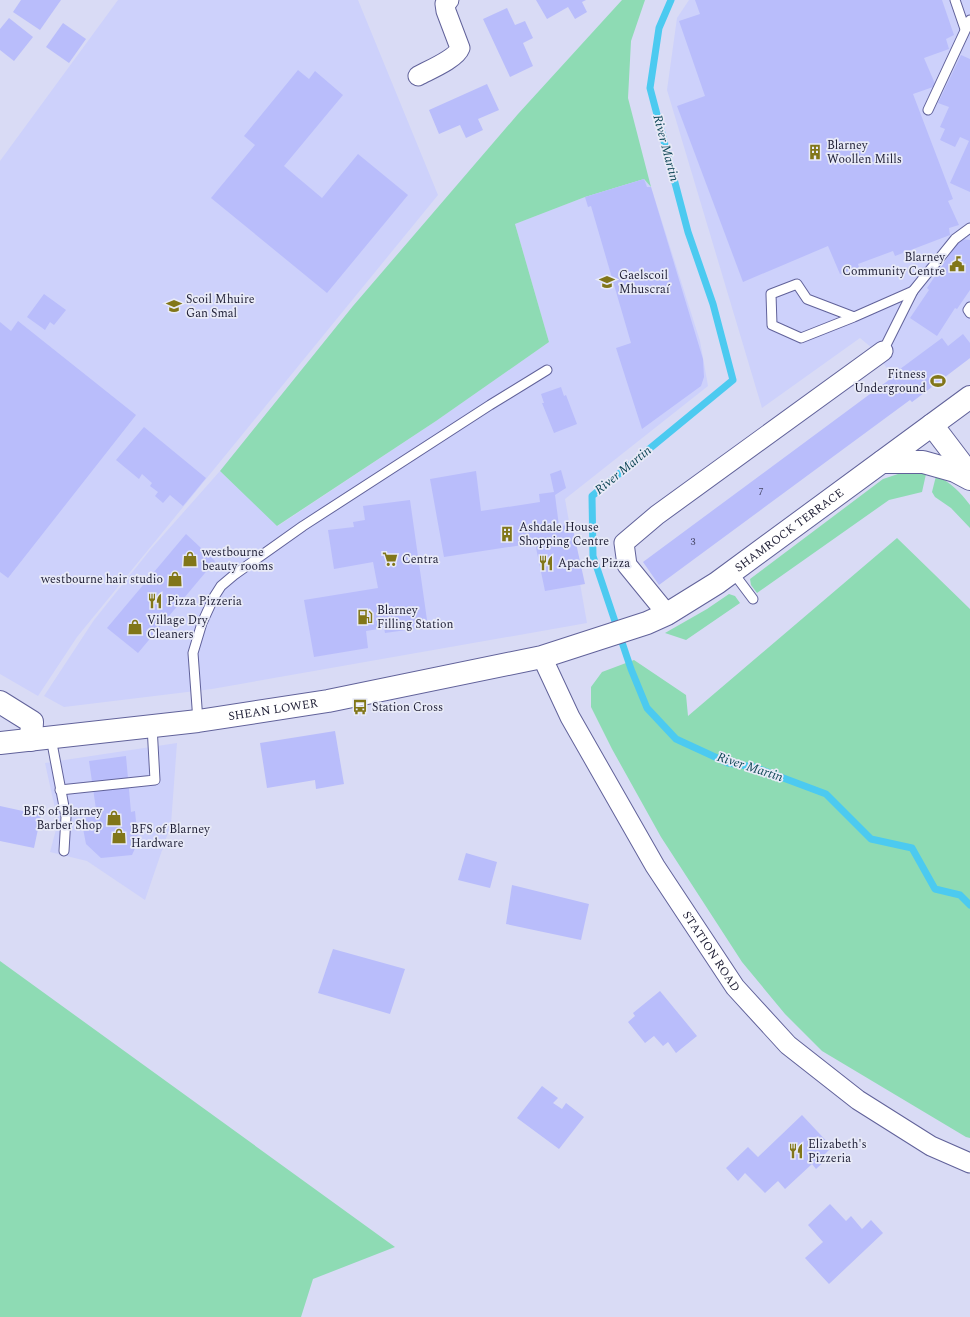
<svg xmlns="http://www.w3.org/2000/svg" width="970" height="1317" viewBox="0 0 970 1317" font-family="Spectral,serif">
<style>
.built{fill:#cdd1fb}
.green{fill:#8edbb4}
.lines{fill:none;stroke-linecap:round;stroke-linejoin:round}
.stream{stroke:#4ccaf0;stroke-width:7}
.building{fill:#b9bdfb}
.service-casing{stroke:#61629a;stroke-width:11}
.minor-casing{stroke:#61629a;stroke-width:21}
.tertiary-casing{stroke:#61629a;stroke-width:24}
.secondary-casing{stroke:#61629a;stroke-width:24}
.service{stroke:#fff;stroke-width:9}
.minor{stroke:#fff;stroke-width:19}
.tertiary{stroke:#fff;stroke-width:22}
.secondary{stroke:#fff;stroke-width:22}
.labels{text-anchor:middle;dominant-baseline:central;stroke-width:3.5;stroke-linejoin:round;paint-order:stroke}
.number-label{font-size:10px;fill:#454666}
.poi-label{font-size:12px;fill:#1e1e35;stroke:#e8eaf7;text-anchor:start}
.street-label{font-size:12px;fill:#1e1e35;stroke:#e8eaf7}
.water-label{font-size:13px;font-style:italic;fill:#104757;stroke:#e8eaf7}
</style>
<rect width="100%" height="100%" fill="#d9dbf5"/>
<!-- built -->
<g class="built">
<polygon points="118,0 358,0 438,195 77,637 38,696 0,674 0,161"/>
<polygon points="689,0 970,0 970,358 912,402 872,348 860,338 762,408 667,90 677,18"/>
<polygon points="644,179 651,187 700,341 708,386 565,499 587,623 212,689 64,707 44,696 94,620 150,550 220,471 278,526 436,421 549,342 515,224 585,197"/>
<polygon points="177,743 171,824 145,900 87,861 50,852 58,822 45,763"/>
</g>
<!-- green -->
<g class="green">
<polygon points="622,0 645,0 631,41 628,98 651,187 644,179 585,197 515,224 549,342 436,421 277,526 220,471 353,306 518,114"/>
<polygon points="904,472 916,472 926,474 922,492 889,500 757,593 751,585 750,579 883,479"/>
<path d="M936,476C951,482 960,492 970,505V528L951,508L935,497L932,492Z"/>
<polygon points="897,538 970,609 970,1138 966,1137 822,1051 785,1014 742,962 661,837 612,749 591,707 591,687 602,672 634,660 686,695 688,716"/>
<polygon points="729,594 735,596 740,603 686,640 665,633 707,609"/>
<polygon points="0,961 395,1247 313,1279 301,1317 0,1317"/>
</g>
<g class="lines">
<!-- stream -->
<polyline class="stream" points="671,0 659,28 650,88 688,232 713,304 733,380 592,496 593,556 631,669 647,708 676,739 728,763 754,767 826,794 871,839 912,848 935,889 960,895 970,905"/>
</g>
<!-- building -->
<g class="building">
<polygon points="21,0 61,0 40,30 13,12"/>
<polygon points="536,0 586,0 582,2 587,12 575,19 568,7 547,19"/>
<polygon points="695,0 942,0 954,35 946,39 949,49 924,58 936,86 913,94 953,199 948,201 959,225 949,228 950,235 895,256 893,251 858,264 859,267 840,274 828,246 743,282 677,106 705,96 679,21 700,14"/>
<polygon points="507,8 515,25 525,21 533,38 523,43 533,66 510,77 483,19"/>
<polygon points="9,18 33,37 14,61 0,50 0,29"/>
<polygon points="63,23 86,39 69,63 46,47"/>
<polygon points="961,55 970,59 970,192 950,183 969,141 960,137 955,147 940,140 945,129 940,127 949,107 938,103"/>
<polygon points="298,70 309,79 315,71 343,95 284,166 322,198 358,154 408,195 327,293 211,198 255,145 244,136"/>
<polygon points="487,84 499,110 478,119 483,130 466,138 460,125 439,134 429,110"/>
<polygon points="644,179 647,187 651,187 703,359 704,377 701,386 642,429 616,348 631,343 591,206 588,207 585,197"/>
<polygon points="960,239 970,240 970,290 957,309 955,308 937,336 910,318 929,290 927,288"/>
<polygon points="44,294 66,310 54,325 50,322 45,330 27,317"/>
<polygon points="18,321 136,415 8,578 0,572 0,322 11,331"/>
<polygon points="963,334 970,343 970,358 912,402 910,400 659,585 643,562 893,377 901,387 892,375 942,338 948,346"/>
<polygon points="561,387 564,396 566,395 577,424 554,433 542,403 544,403 541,394"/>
<polygon points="144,427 206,478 183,506 170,495 163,503 155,496 158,492 150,486 152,483 142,474 139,479 116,460"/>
<polygon points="561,470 566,488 555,495 559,526 572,525 585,584 545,591 535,543 444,557 430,479 476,471 481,511 540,502 539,494 554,492 550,474"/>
<polygon points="410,500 428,627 385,633 384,628 366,631 368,648 314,657 304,600 378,588 373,562 334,569 328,530 354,527 353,522 365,520 363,506"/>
<polygon points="186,534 215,561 138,653 107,628"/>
<polygon points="335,731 344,784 316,789 315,780 267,788 260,743"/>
<polygon points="126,756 131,812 135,811 138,842 132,855 101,858 86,844 81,818 97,816 89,761"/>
<polygon points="0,806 41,815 34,848 0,841"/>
<polygon points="466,853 497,862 490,888 458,880"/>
<polygon points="512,885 589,904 581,940 506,924"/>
<polygon points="333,949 405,969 390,1014 318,993"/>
<polygon points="660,991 697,1036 676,1053 668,1042 663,1046 654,1036 645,1043 628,1022 635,1016 633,1013"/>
<polygon points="542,1086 558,1098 553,1103 562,1109 566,1103 584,1117 559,1149 517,1118"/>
<polygon points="802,1115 832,1147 823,1156 827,1159 816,1169 812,1164 785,1189 778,1181 765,1193 745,1173 738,1181 726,1168 748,1147 758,1157"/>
<polygon points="830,1204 846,1221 851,1216 862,1229 871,1220 883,1233 829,1284 805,1258 823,1242 808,1225"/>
</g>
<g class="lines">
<!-- service casing -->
<g class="service-casing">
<g id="service">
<polyline points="955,0 965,29"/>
<polyline points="928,110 970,20"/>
<polyline points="970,307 968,310 970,313"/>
<polyline points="854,317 807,299 797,284 771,294 772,325 801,338 854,317 913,291 955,239 970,228"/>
<polyline points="883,351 913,291"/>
<polyline points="732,571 753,599"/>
<polyline points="198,721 193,653 202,623 214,597 221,586 234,575 303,526 490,405 547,370"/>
<polyline points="51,738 66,817 64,851"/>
<polyline points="60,790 155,780 152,726"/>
</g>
</g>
<!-- minor casing -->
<g class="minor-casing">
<g id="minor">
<path d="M418,76C429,70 456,59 460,48L446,11L445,4L449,0"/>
<polyline points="667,614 627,565 624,543 657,515 883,351"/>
<path id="s1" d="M542,657L570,717L655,866L735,987L788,1045L858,1100L931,1146L970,1163"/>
</g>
</g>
<!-- tertiary casing -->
<g class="tertiary-casing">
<g id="tertiary">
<polyline points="932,425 970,475"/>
<polyline points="882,462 923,462 955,471 970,479"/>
<polyline points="0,702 32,722 31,740"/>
</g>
</g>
<!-- secondary casing -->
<g class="secondary-casing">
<g id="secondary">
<path id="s2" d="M0,743L198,721L328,701L542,657L647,623L667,614L717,583L970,397"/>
</g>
</g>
<!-- service -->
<use href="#service" class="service"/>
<!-- minor -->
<use href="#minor" class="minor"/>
<!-- tertiary -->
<use href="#tertiary" class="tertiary"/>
<!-- secondary -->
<use href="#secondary" class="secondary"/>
</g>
<!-- icons -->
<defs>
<g id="building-bare" transform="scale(1.2)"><path d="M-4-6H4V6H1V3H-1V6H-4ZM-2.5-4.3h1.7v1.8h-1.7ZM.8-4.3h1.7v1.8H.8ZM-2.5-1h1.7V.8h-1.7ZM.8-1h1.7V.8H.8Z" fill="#817619" stroke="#e8eaf7" stroke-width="2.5" paint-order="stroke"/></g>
<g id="civic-bare" transform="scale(1.2)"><path d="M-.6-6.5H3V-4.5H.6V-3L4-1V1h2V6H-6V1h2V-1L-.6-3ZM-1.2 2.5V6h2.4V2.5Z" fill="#817619" stroke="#e8eaf7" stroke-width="2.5" paint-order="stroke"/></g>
<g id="school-bare" transform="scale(1.2)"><path d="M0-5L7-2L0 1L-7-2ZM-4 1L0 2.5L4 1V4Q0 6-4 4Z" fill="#817619" stroke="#e8eaf7" stroke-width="2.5" paint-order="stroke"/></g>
<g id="stadium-bare" transform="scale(1.2)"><path d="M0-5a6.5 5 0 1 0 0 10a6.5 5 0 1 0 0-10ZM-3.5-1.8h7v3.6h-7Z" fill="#817619" stroke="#e8eaf7" stroke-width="2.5" paint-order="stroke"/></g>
<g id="shop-bare" transform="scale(1.2)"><path d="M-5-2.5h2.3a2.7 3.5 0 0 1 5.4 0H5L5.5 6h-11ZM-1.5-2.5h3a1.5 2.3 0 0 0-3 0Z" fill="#817619" stroke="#e8eaf7" stroke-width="2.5" paint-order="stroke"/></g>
<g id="supermarket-bare" transform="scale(1.2)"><path d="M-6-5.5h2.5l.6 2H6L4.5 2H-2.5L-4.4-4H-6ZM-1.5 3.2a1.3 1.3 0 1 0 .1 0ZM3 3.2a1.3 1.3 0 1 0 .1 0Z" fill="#817619" stroke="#e8eaf7" stroke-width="2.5" paint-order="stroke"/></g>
<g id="restaurant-bare" transform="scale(1.2)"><path d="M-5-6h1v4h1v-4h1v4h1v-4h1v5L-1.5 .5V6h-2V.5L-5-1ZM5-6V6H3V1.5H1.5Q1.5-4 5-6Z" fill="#817619" stroke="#e8eaf7" stroke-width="2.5" paint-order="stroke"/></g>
<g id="fuel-bare" transform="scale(1.2)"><path d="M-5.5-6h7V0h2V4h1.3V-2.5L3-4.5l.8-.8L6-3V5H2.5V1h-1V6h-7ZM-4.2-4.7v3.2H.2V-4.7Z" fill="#817619" stroke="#e8eaf7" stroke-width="2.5" paint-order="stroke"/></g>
<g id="bus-bare" transform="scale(1.2)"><path d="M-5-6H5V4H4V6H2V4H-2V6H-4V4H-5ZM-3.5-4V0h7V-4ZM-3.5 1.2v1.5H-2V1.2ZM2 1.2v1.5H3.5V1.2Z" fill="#817619" stroke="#e8eaf7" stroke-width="2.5" paint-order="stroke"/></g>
</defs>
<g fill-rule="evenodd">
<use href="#building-bare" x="815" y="152"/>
<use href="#civic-bare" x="957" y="264"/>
<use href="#school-bare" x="607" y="282"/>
<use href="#school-bare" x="174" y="306"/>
<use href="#stadium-bare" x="938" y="381"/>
<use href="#building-bare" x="507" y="534"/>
<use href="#shop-bare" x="190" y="559"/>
<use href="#supermarket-bare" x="390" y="559"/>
<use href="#restaurant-bare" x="546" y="563"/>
<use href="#shop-bare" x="175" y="579"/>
<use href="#restaurant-bare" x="155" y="601"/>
<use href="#fuel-bare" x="365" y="617"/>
<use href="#shop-bare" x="135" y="627"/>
<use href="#bus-bare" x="360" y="707"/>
<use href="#shop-bare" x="114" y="818"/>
<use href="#shop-bare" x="119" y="836"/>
<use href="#restaurant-bare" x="796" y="1151"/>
</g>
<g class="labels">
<!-- number labels -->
<g class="number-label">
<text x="761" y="492">7</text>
<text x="693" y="542">3</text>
</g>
<!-- poi labels -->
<g class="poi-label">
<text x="827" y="145">Blarney<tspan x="827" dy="14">Woollen Mills</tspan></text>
<text x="945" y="257" text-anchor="end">Blarney<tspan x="945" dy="14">Community Centre</tspan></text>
<text x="619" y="275">Gaelscoil<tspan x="619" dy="14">Mhuscraí</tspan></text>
<text x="186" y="299">Scoil Mhuire<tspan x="186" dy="14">Gan Smal</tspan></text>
<text x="926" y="374" text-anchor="end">Fitness<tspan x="926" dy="14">Underground</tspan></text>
<text x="519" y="527">Ashdale House<tspan x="519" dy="14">Shopping Centre</tspan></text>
<text x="202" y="552">westbourne<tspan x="202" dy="14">beauty rooms</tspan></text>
<text x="402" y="559">Centra</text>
<text x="558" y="563">Apache Pizza</text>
<text x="163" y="579" text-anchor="end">westbourne hair studio</text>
<text x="167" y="601">Pizza Pizzeria</text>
<text x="377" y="610">Blarney<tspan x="377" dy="14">Filling Station</tspan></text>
<text x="147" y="620">Village Dry<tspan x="147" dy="14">Cleaners</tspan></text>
<text x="372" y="707">Station Cross</text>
<text x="102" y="811" text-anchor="end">BFS of Blarney<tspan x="102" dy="14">Barber Shop</tspan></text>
<text x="131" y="829">BFS of Blarney<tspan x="131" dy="14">Hardware</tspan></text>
<text x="808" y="1144">Elizabeth's<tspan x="808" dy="14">Pizzeria</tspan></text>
</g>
<!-- street labels -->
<g class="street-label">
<text stroke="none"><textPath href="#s2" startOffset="830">SHAMROCK TERRACE</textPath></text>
<text stroke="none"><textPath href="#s2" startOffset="275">SHEAN LOWER</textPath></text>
<text stroke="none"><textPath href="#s1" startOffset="340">STATION ROAD</textPath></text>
</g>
<!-- water labels -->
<g class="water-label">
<text transform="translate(666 148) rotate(75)">River Martin</text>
<text transform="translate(623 470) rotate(-39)">River Martin</text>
<text transform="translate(750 767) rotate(18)">River Martin</text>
</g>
</g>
</svg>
